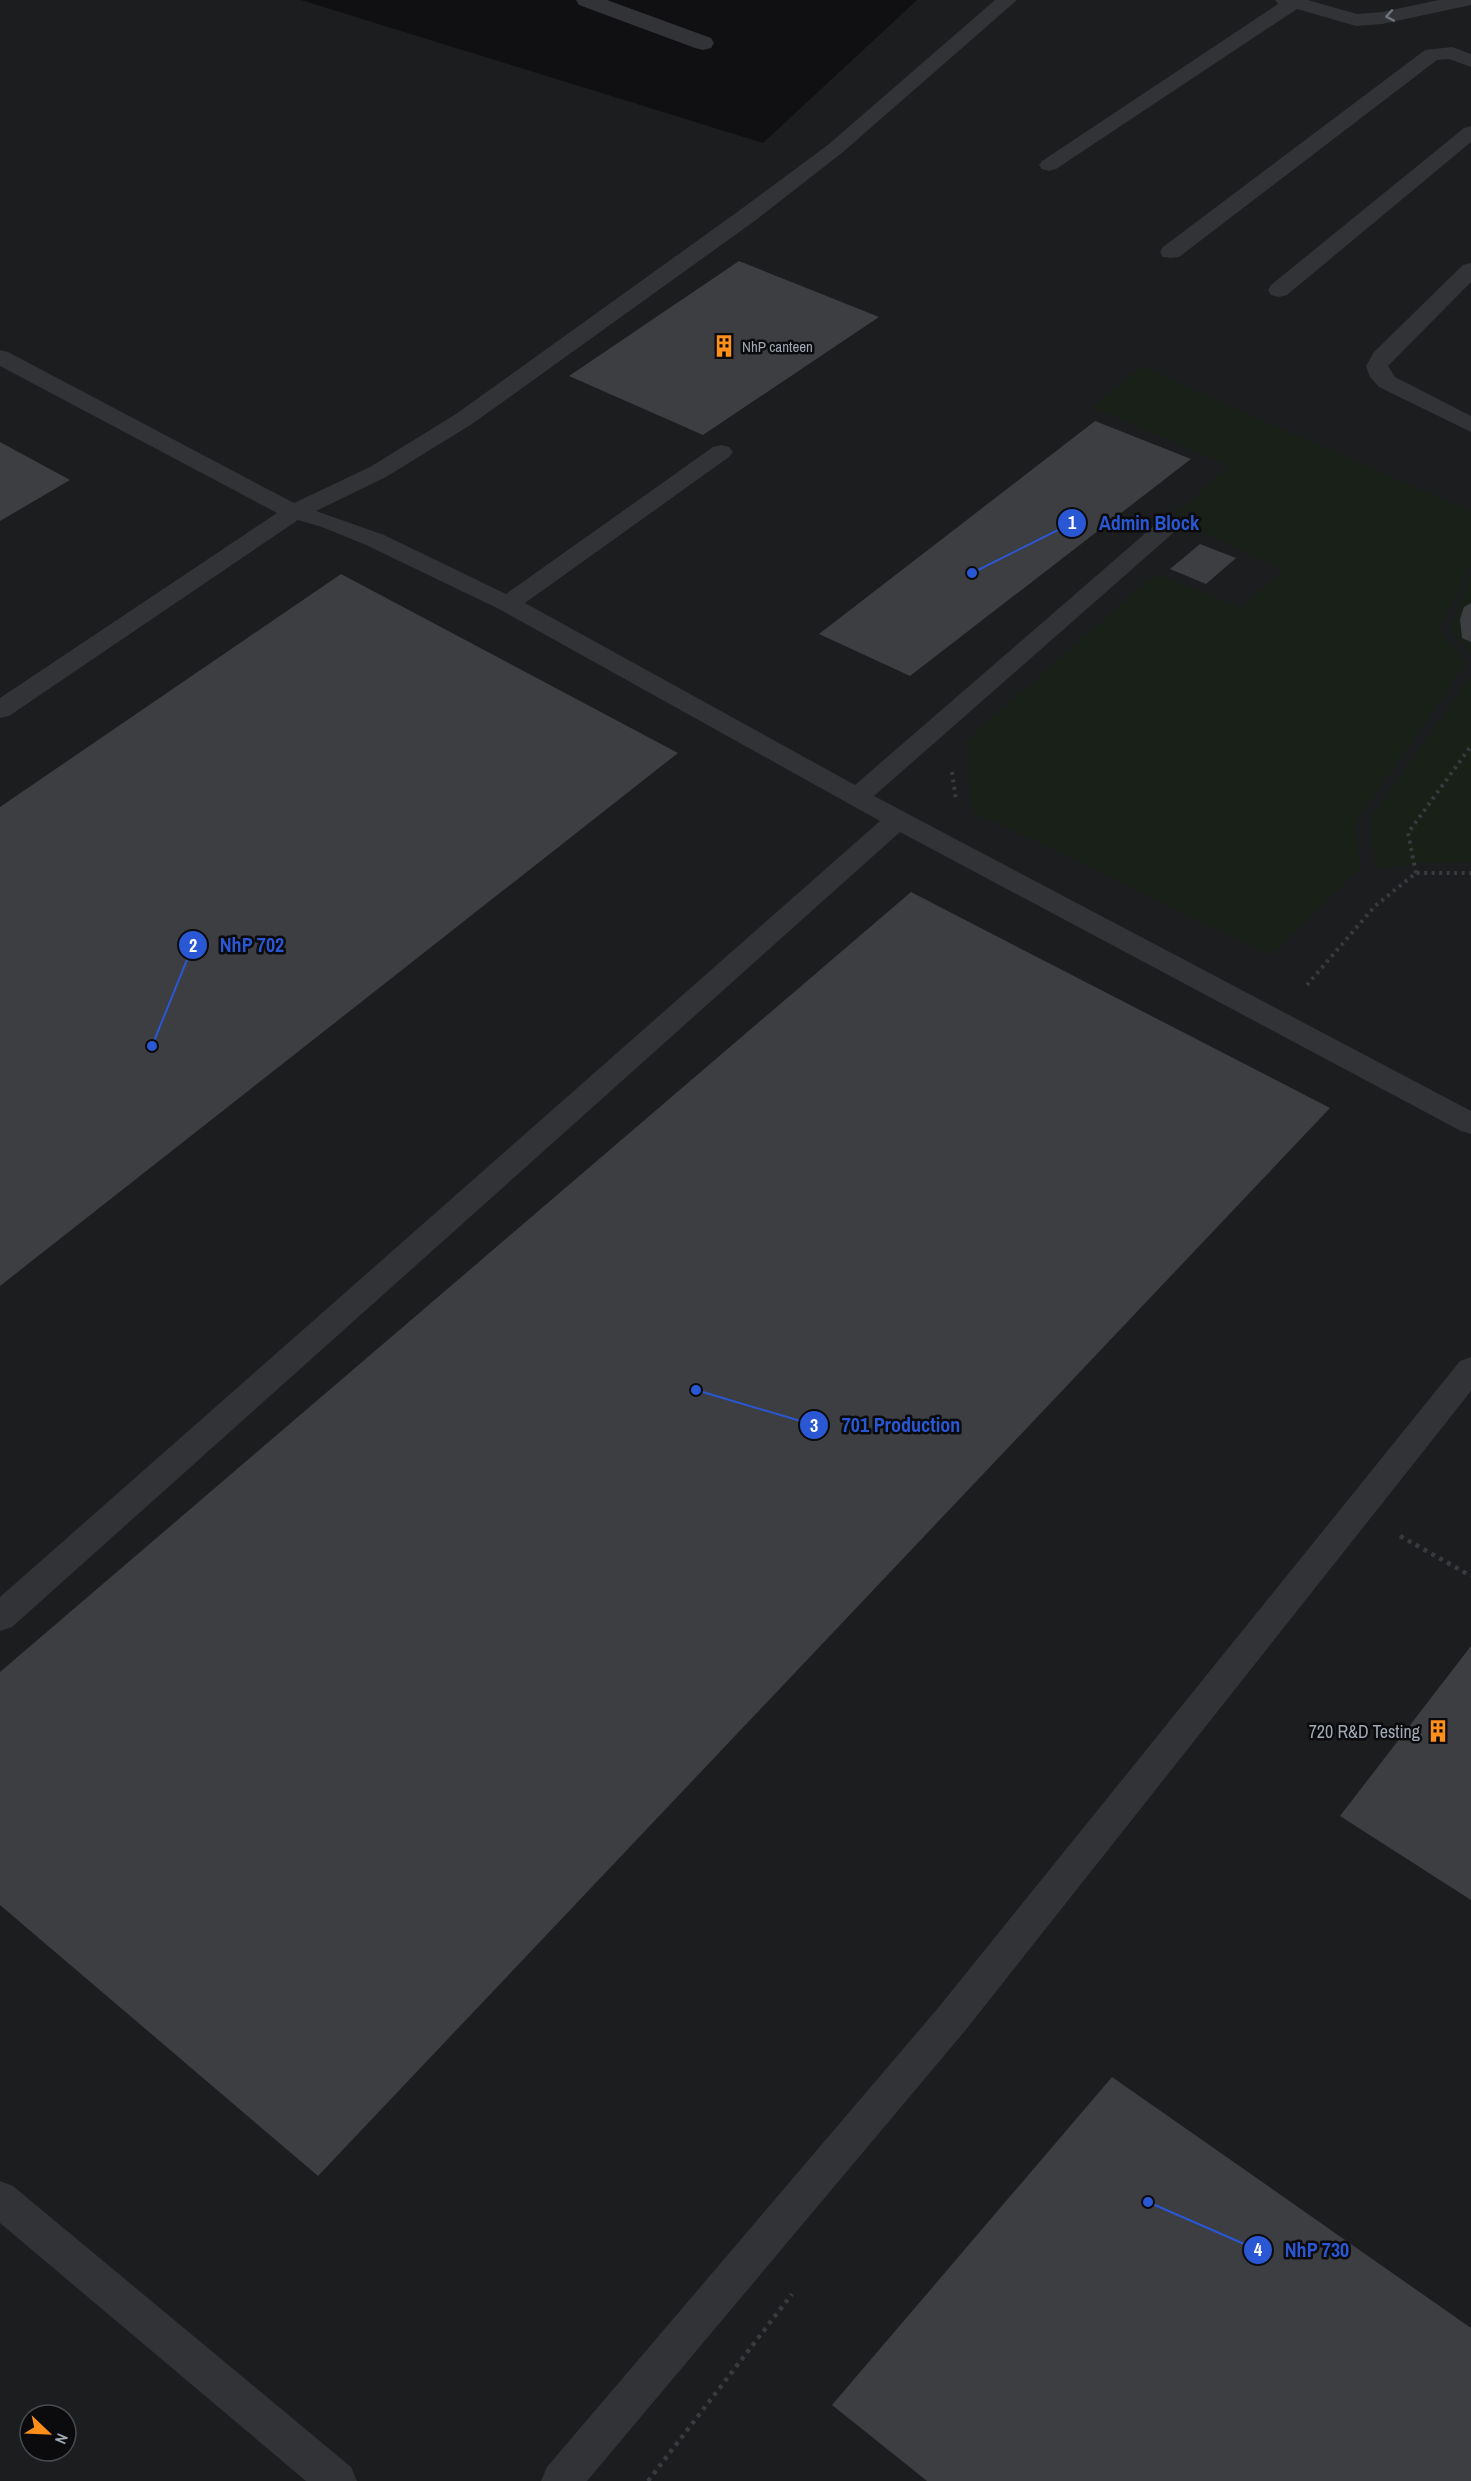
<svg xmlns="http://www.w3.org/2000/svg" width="1471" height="2481" viewBox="0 0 1471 2481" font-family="'Archivo Narrow',sans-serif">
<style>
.built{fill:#1c1d1f;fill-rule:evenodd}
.green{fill:#182018}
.building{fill:#3c3e42}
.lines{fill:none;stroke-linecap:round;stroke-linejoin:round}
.path-far1{stroke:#373a3e;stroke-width:4;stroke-dasharray:3 4.5;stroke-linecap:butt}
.path{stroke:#373a3e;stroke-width:4.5;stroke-dasharray:4 5;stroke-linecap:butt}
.service{fill:#313337;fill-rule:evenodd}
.minor{fill:#313337;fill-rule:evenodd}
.oneway{stroke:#6e747c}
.labels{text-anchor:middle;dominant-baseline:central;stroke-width:5;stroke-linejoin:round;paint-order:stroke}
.far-poi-label{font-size:15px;fill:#a0a9b4;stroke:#0b0b0d;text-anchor:start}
.poi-label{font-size:18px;fill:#a0a9b4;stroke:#0b0b0d;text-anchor:end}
.leader{fill:none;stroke:#2a57d4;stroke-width:2}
.callout-dot{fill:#2a57d4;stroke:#0b0b0d;stroke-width:2}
.mark-label{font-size:18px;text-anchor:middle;font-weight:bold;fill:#fff}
.callout-label{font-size:20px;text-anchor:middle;font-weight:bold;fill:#2a57d4;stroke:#0b0b0d;stroke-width:5;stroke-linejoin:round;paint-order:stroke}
</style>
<rect width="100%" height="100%" fill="#101012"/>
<!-- built -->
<path class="built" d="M0,0H301L763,143L917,0H1471V2481H0ZM30,2415H66V2451H30Z"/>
<!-- green -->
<g class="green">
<polygon points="1141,367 1471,512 1471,563 1439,631 1466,663 1355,823 1360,869 1270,955 1009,828 973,813 966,741 1156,574 1241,608 1283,569 1170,518 1230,466 1092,407"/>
<polygon points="1471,573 1471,653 1450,629"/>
<polygon points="1471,677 1471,862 1419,863 1375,869 1372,816"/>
</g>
<!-- building -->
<g class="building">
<polygon points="739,261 879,317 703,435 569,376"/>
<polygon points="1095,421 1191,459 910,676 819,634"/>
<polygon points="0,442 70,480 0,521"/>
<polygon points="1200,544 1236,558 1206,584 1170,569"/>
<polygon points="341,574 678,753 0,1286 0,807"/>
<polygon points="1471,603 1471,642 1462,638 1460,619 1464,607"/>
<polygon points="911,892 1330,1108 318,2176 0,1905 0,1672"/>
<polygon points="1471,1646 1471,1900 1340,1816"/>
<polygon points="1112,2077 1471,2328 1471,2481 927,2481 832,2405"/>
</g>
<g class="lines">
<!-- path-far1 -->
<g class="path-far1">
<polyline points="952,772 956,800"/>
<polyline points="1416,873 1408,833 1471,746"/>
<polyline points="1307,985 1375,906 1416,873 1471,873"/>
</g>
<!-- path -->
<g class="path">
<polyline points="1400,1536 1471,1576"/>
<polyline points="648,2481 792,2294"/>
</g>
<!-- service -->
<g class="service">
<polygon points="995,0 1017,0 843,152 756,220 472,424 386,477 316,511 384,535 506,594 713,447 721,445 729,447 733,452 729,457 525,603 855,785 1156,524 1164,522 1172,524 1176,529 1172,534 874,796 1471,1111 1471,1134 1461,1131 900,832 12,1627 0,1631 0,1597 880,821 499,609 366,545 322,527 298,520 9,716 0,718 0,698 277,513 0,366 0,350 8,352 294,503 370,467 456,414 740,210 829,144"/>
<polygon points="1275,0 1308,0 1357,14 1382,12 1439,0 1471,0 1471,5 1382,24 1356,26 1297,9 1056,169 1049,171 1042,169 1039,165 1042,161 1278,4"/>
<polygon points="1452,47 1471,54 1471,67 1449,59 1437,60 1179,257 1171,258 1163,257 1160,252 1163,247 1425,50"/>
<polygon points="1471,126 1471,142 1287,295 1279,297 1271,295 1268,290 1271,285 1464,128"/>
<polygon points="1471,263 1471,282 1388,366 1395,377 1471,416 1471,432 1379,387 1370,377 1366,366 1374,352 1463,265"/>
<polygon points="1471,1357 1471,1391 964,2032 587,2481 541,2481 547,2467 938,2008 1460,1361"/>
<polygon points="0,2181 13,2186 351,2467 357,2481 306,2481 0,2223"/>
</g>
<!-- minor -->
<polygon class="minor" points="576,0 607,0 711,38 714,43 711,48 703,50 695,48 579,5"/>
</g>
<!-- one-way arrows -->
<defs><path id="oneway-chevron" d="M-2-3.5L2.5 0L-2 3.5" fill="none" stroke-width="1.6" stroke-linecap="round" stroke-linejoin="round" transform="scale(1.5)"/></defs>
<use class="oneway" href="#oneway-chevron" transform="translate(1390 16) rotate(170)"/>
<!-- icons -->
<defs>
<g id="building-bare" transform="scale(1.8)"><path d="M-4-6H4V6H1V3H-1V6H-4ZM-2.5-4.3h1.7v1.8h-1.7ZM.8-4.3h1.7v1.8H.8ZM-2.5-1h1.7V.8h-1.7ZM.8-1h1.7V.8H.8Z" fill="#ff8f1b" stroke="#0b0b0d" stroke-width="2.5" paint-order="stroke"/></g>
</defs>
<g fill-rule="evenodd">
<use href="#building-bare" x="724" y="346"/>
<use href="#building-bare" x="1438" y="1731"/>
</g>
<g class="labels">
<!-- far-poi labels -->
<g class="far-poi-label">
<text x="742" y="346">NhP canteen</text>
</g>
<!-- poi labels -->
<g class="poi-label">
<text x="1420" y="1731">720 R&amp;D Testing</text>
</g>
</g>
<!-- callouts -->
<path class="leader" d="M972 573L1072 523M152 1046L193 945M696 1390L814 1425M1148 2202L1258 2250"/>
<g class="callout-dot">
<circle cx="972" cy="573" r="6"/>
<circle cx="152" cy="1046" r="6"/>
<circle cx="696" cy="1390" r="6"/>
<circle cx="1148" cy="2202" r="6"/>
<circle cx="1072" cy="523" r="15"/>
<circle cx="193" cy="945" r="15"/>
<circle cx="814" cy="1425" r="15"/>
<circle cx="1258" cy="2250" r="15"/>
</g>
<g class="mark-label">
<text x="1072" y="529">1</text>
<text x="193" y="952">2</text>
<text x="814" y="1432">3</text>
<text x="1258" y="2256">4</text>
</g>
<g class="callout-label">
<text x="1149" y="530">Admin Block</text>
<text x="252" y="952">NhP 702</text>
<text x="901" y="1432">701 Production</text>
<text x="1317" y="2257">NhP 730</text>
</g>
<!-- north arrow -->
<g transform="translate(48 2433) rotate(113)"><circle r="28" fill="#0b0b0d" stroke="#474a50" stroke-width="1.5"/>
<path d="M0-4.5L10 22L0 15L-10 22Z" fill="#ff8f1b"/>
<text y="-9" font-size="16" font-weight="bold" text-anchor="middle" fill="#a0a9b4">N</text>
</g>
</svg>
